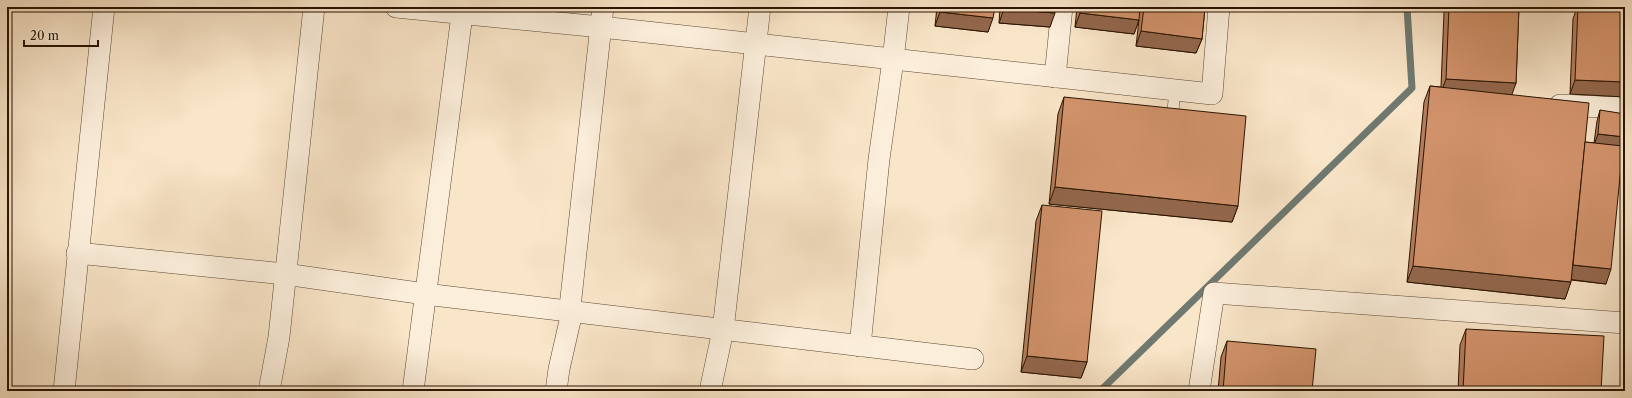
<svg xmlns="http://www.w3.org/2000/svg" width="1632" height="398" viewBox="0 0 1632 398" font-family="'Libre Caslon Text',serif">
<style>
.lines{fill:none;stroke-linecap:round;stroke-linejoin:round}
.stream{stroke:#6f7971;stroke-width:7}
.service-casing{stroke:#5c4832;stroke-width:12}
.minor-casing{stroke:#5c4832;stroke-width:22}
.service{stroke:#fbeedb;stroke-width:11}
.minor{stroke:#fbeedb;stroke-width:21}
.wall{fill:#b57e5d;stroke:#281300}
.shaded-wall{fill:#93674c;stroke:#281300}
.building{fill:#d2936c;stroke:#281300}
</style>
<rect width="100%" height="100%" fill="#f9e5c8"/>
<filter id="stains"><feTurbulence type="fractalNoise" baseFrequency=".005" numOctaves="4"/><feColorMatrix values="0 0 0 0 .2 0 0 0 0 .09 0 0 0 0 .02 0 0 0 .5 -.17"/></filter>
<radialGradient id="worn" r=".72"><stop offset=".6" stop-color="#630" stop-opacity="0"/><stop offset="1" stop-color="#630" stop-opacity=".3"/></radialGradient>
<g class="lines">
<!-- stream -->
<polyline class="stream" points="1100,391 1412,88 1407,7"/>
<!-- service casing -->
<g class="service-casing">
<polyline id="service" points="1172,121 1175,90"/>
</g>
<!-- minor casing -->
<g class="minor-casing">
<g id="minor">
<polyline points="396,7 601,27 1212,94 1219,7"/>
<polyline points="1055,77 1062,7"/>
<polyline points="1560,105 1625,108"/>
<polyline points="77,253 285,274 425,294 973,359"/>
<polyline points="860,346 879,159 893,60 899,7"/>
<polyline points="64,391 104,7"/>
<polyline points="269,391 279,337 314,7"/>
<polyline points="413,391 463,7"/>
<polyline points="556,391 559,369 572,312 570,307 603,7"/>
<polyline points="710,391 723,330 760,7"/>
<polyline points="1199,391 1214,293 1625,323"/>
</g>
</g>
<!-- service -->
<use href="#service" class="service"/>
<!-- minor -->
<use href="#minor" class="minor"/>
</g>
<!-- wall -->
<g class="wall">
<polygon points="937,7 995,7 988,32 935,26"/>
<polygon points="1000,7 1055,7 1050,27 999,23"/>
<polygon points="1077,7 1205,7 1202,39 1196,53 1136,46 1139,20 1134,34 1075,27"/>
<polygon points="1446,7 1519,7 1516,83 1511,94 1585,142 1594,143 1597,121 1600,110 1623,148 1606,284 1571,280 1565,299 1407,282 1424,102 1430,86 1441,87 1444,12"/>
<polygon points="1577,7 1625,7 1570,94 1573,19"/>
<polygon points="1064,97 1238,206 1232,222 1049,204 1058,114"/>
<polygon points="1042,205 1087,362 1081,378 1021,372 1036,221"/>
<polygon points="1466,329 1601,391 1458,391 1460,345"/>
<polygon points="1227,341 1312,391 1218,391 1221,357"/>
</g>
<!-- shaded-wall -->
<g class="shaded-wall">
<polygon points="1004,9 1055,13 1050,27 999,23"/>
<polygon points="940,12 993,18 988,32 935,26"/>
<polygon points="1080,13 1139,20 1134,34 1075,27"/>
<polygon points="1141,31 1202,39 1196,53 1136,46"/>
<polygon points="1446,79 1516,83 1511,97 1441,93"/>
<polygon points="1575,80 1625,82 1625,97 1570,94"/>
<polygon points="1598,134 1625,137 1625,148 1594,145"/>
<polygon points="1055,187 1238,206 1232,222 1049,204"/>
<polygon points="1572,265 1611,269 1606,284 1567,279"/>
<polygon points="1413,266 1571,282 1565,299 1407,282"/>
<polygon points="1027,356 1087,362 1081,378 1021,372"/>
</g>
<!-- building -->
<g class="building">
<polygon points="941,7 995,7 993,18 940,12"/>
<polygon points="1004,7 1055,7 1055,13 1004,9"/>
<polygon points="1080,7 1140,7 1139,20 1080,13"/>
<polygon points="1144,7 1205,7 1202,39 1141,31"/>
<polygon points="1449,7 1519,7 1516,83 1446,79"/>
<polygon points="1578,7 1625,7 1625,82 1575,80"/>
<polygon points="1430,86 1589,103 1571,282 1413,266"/>
<polygon points="1064,97 1246,116 1238,206 1055,187"/>
<polygon points="1600,110 1625,114 1625,137 1598,134"/>
<polygon points="1585,142 1623,146 1611,269 1573,265"/>
<polygon points="1042,205 1102,211 1087,362 1027,356"/>
<polygon points="1466,329 1604,336 1601,391 1463,391"/>
<polygon points="1227,341 1316,349 1312,391 1223,391"/>
</g>
<!-- margin -->
<rect width="1632" height="398" fill="none" stroke="#f9e5c8" stroke-width="24"/>
<rect x="8" y="8" width="1616" height="382" fill="none" stroke="#281300" stroke-width="2"/>
<rect x="12" y="12" width="1608" height="374" fill="none" stroke="#281300"/>
<!-- scale -->
<path d="M24 40v6h74v-6" fill="none" stroke="#281300" stroke-width="2"/>
<text x="30" y="40" font-size="12" fill="#281300" stroke="#fbeedb" stroke-width="3" paint-order="stroke">20 m</text>
<rect width="100%" height="100%" filter="url(#stains)"/>
<rect width="100%" height="100%" fill="url(#worn)"/>
</svg>
